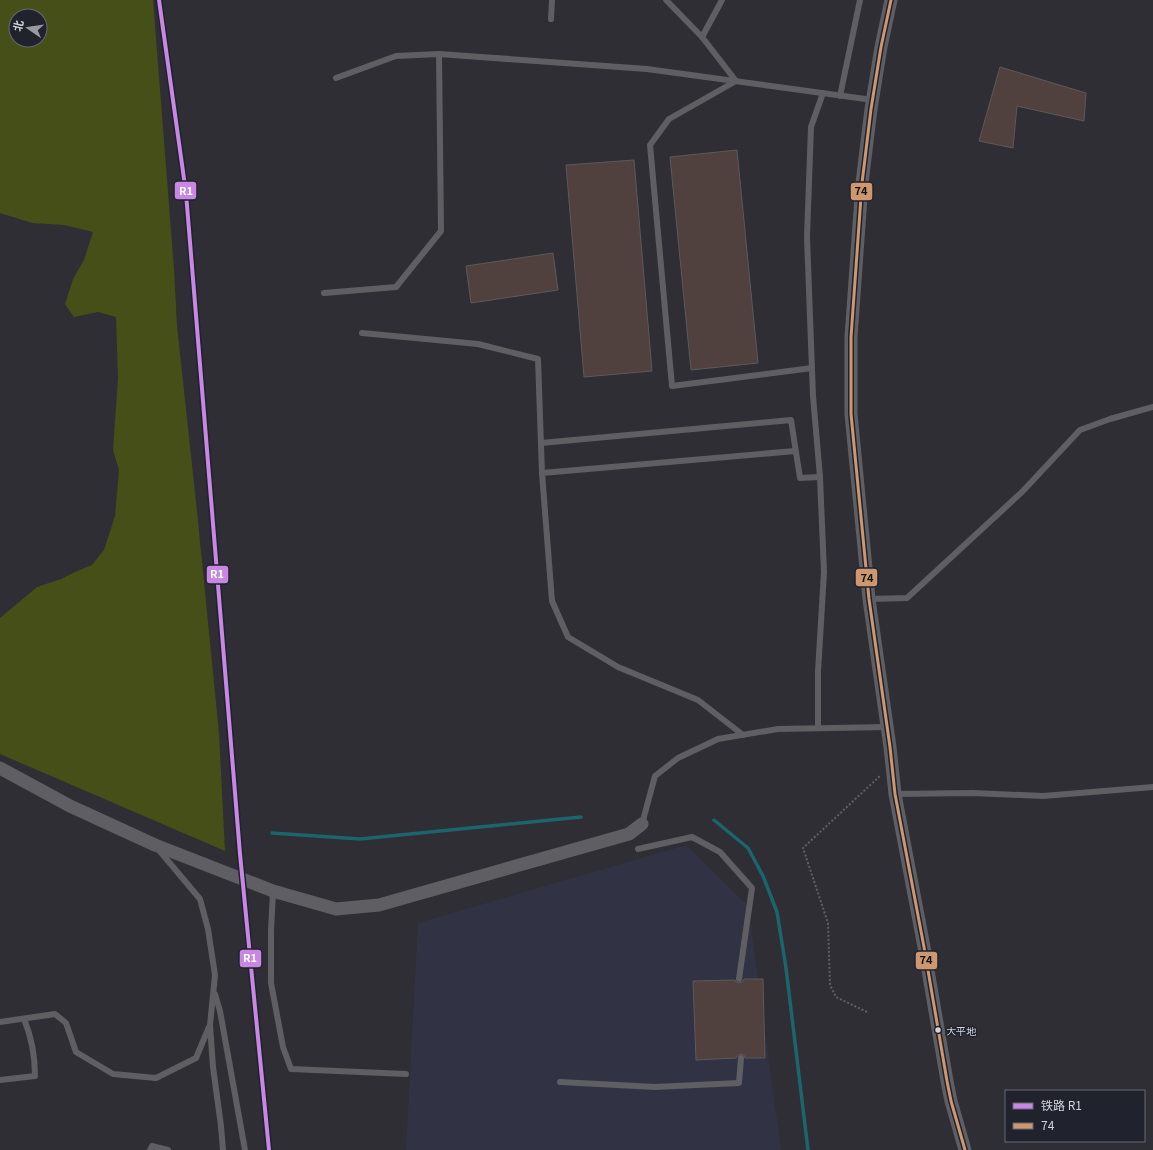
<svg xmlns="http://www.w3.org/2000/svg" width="1153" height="1150" viewBox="0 0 1153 1150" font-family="Georgia,'Noto Sans SC',serif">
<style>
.built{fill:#313344}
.green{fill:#464f18;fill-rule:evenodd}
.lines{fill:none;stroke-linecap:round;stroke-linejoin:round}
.stream{stroke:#1b656c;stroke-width:3.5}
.building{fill:#50413f;stroke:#5d595a}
.path{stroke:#5f5f64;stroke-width:2;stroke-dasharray:2 2;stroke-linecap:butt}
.lane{stroke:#5e5e63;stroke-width:6}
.street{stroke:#5e5e63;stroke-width:13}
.bus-1-casing{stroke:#20222e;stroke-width:6}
.bus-1{stroke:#cd976f;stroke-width:3}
.rail-1-casing{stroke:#20222e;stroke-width:7}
.rail-1{stroke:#c787e3;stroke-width:4}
.bus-dot{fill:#d2d3dc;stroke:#20222e;stroke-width:1.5}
.labels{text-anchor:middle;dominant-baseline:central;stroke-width:3;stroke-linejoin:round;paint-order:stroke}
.bus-label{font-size:10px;fill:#d2d3dc;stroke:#20222e;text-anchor:start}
.line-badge{stroke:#20222e;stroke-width:1.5}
.badge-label{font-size:11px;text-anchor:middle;font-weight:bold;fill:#fff}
.pale-badge-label{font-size:11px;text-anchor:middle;font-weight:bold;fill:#111}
</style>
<rect width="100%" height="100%" fill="#2e2e34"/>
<!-- built -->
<polygon class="built" points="686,845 748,906 781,1150 406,1150 418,923"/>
<!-- green -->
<path class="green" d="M0,0H153L174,269L177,326L197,511L219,733L225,851L0,754V618L37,587L61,579L75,572L92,565L104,550L115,516L119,470L113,450L118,378L116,317L98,312L74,317L65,304L73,279L84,260L93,232L64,225L32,223L0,213ZM16,16H40V40H16Z"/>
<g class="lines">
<!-- stream -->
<g class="stream">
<polyline points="714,820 748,848 763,876 777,912 786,968 808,1150"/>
<polyline points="272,833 360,839 581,817"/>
</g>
</g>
<!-- building -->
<g class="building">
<polygon points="1000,67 1086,93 1084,121 1017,106 1013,148 979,141"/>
<polygon points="737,150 758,363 691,370 670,157"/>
<polygon points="634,160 652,371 584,377 566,165"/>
<polygon points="553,253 558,290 471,303 466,266"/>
<polygon points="744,979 763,979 765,1058 745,1058 744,1055 741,1054 738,1055 736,1058 696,1060 693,981 735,980 736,982 739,983 742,982"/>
</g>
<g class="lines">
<!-- path -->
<polyline class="path" points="867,1012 836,997 830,985 828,923 803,848 881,775"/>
<!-- lane -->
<g class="lane">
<polyline points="666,0 702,37 736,81 669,119 650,145 672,386 812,368"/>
<polyline points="551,19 552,0"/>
<polyline points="702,37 722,0"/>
<polyline points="336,78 396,56 439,54 647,69 873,100"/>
<polyline points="840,96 860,0"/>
<polyline points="324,293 396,287 441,231 439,54"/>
<polyline points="362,333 478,344 538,359 542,473 552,601 568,637 618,667 698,700 743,735"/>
<polyline points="541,443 791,420 800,478 820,477"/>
<polyline points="542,473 795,451"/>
<polyline points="869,599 907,598 1022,492 1080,430 1110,419 1153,407"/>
<polyline points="818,728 818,672 824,572 820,477 813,396 807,237 811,127 823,93"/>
<polyline points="895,794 972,793 1043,796 1153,787"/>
<polyline points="642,824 655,776 678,758 718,739 778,729 887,727"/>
<polyline points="158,849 200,899 208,929 215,975 210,1025 213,1067 221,1126 223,1150"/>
<polyline points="638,849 692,837 720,852 752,888 739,979"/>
<polyline points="273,891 271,931 271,983 283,1047 291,1069 406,1074"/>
<polyline points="215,994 220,1011 245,1150"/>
<polyline points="0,1022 55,1014 66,1023 76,1052 113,1074 156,1078 196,1058 209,1027"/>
<path d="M0,1080L35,1076C35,1055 32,1038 24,1019"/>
<polyline points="560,1082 655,1087 739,1083 741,1058"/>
<polyline points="150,1150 152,1146 168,1150"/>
</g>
<!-- street -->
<g class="street">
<polyline points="891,0 881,47 871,109 862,183 851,337 851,414 869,599 890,747 895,794 924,947 947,1081 951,1101 965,1150"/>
<polyline points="0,768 70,806 155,845 273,891 336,909 379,905 629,834 642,824"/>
</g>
<!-- bus-1 casing -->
<g class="bus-1-casing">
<polyline id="bus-1" points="891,0 881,47 871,109 862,183 851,337 851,414 869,599 890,747 895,794 924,947 947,1081 951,1101 965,1150"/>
</g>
<!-- bus-1 -->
<use href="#bus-1" class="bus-1"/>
<!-- rail-1 casing -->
<g class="rail-1-casing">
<polyline id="rail-1" points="159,0 186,193 240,854 269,1150"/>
</g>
<!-- rail-1 -->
<use href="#rail-1" class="rail-1"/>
</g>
<!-- markers -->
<circle class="bus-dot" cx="938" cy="1030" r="3.5"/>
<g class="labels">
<!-- bus labels -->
<g class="bus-label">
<text x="946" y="1030">大平地</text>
</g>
</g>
<g class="line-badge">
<rect x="174" y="181" width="23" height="19" rx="4" fill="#c787e3"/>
<rect x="850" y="182" width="23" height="19" rx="4" fill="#cd976f"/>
<rect x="206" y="565" width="23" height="19" rx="4" fill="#c787e3"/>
<rect x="855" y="568" width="23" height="19" rx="4" fill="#cd976f"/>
<rect x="239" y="949" width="23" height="19" rx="4" fill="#c787e3"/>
<rect x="915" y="951" width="23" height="19" rx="4" fill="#cd976f"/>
</g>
<g class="badge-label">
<text x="186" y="195">R1</text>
<text x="217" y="578">R1</text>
<text x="250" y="962">R1</text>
</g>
<g class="pale-badge-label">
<text x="861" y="195">74</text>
<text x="867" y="582">74</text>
<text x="926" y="964">74</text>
</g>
<!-- legend -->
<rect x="1005" y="1090" width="140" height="52" fill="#20222e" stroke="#676974"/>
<rect x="1013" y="1103" width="20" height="6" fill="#c787e3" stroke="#676974"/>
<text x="1041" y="1110" font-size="12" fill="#d2d3dc">铁路 R1</text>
<rect x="1013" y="1123" width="20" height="6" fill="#cd976f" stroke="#676974"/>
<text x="1041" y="1130" font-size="12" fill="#d2d3dc">74</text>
<!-- north arrow -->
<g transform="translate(28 28) rotate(283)"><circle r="19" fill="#20222e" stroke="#676974"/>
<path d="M0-3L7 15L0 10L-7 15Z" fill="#9999a1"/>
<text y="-6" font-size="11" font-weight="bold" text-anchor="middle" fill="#d2d3dc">北</text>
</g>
</svg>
